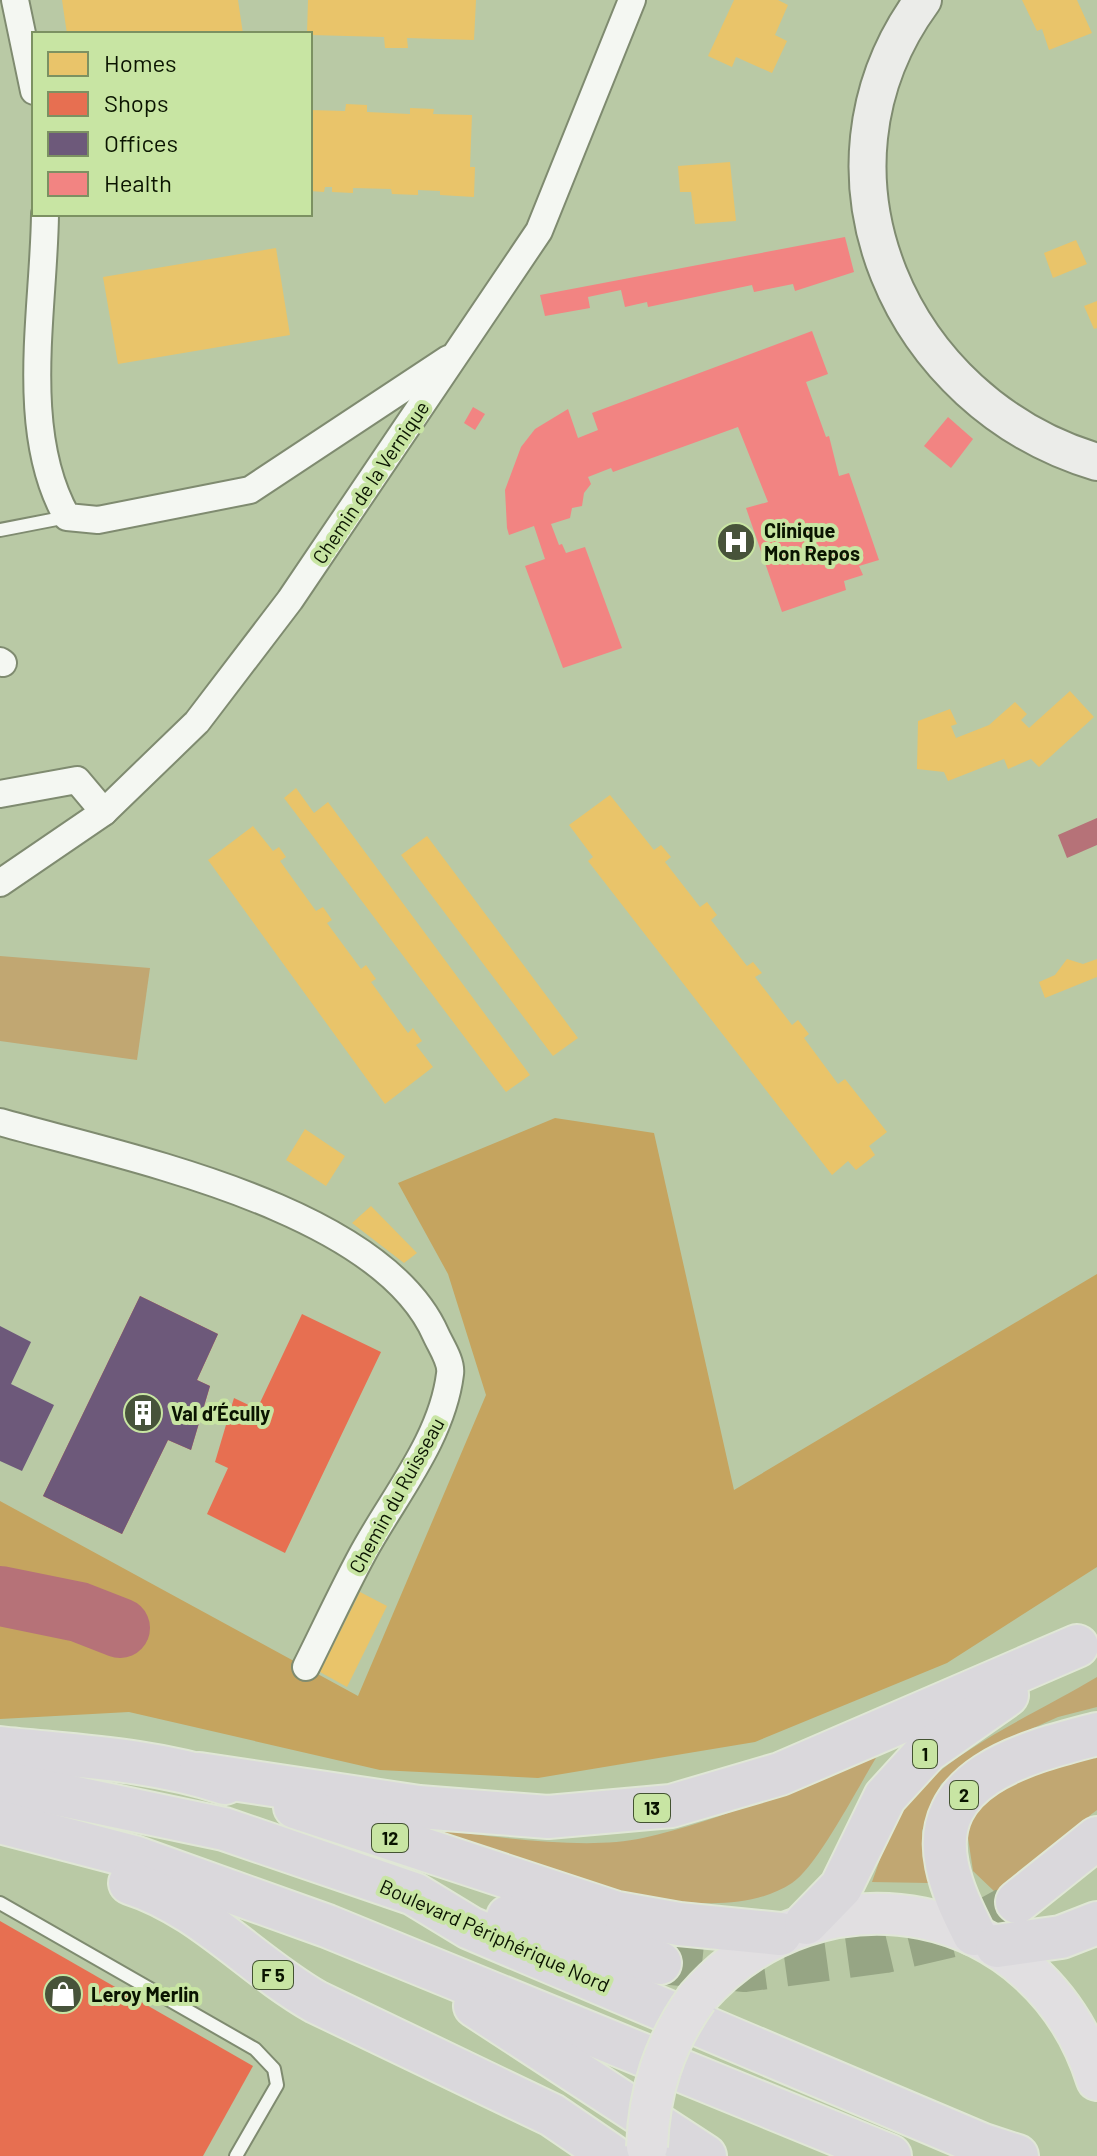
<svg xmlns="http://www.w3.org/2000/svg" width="1097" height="2156" viewBox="0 0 1097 2156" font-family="Barlow,sans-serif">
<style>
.green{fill:#c1a772}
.forest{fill:#c5a45f}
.water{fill:#b67278}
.homes{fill:#e9c46a}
.shops{fill:#e76f51}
.offices{fill:#6d597a}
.health{fill:#f28482}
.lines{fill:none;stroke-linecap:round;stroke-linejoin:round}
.river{stroke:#b67278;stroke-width:60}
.trunk-tunnel{stroke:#96a584;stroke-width:42;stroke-dasharray:42 21;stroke-linecap:butt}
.service-casing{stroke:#7f8b70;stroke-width:16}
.minor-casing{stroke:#7f8b70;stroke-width:30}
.secondary-casing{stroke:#7f8b70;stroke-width:40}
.primary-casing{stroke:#e0e7d6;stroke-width:44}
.trunk-casing{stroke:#e0e7d6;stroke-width:46}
.service{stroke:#f4f7f2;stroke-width:12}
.minor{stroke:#f4f7f2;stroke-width:26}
.secondary{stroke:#ebece9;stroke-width:36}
.primary{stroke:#e1dfe1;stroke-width:40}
.trunk{stroke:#dad8dc;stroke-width:42}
.primary-bridge-casing{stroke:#e0e7d6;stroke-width:44;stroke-linecap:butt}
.primary-bridge{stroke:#e1dfe1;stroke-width:40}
.labels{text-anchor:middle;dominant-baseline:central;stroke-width:8;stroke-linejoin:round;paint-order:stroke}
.shield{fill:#c8e5a3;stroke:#435331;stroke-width:2}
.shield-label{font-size:18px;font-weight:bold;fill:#0a1400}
.street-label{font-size:20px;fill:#0a1400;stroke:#c8e5a3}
.poi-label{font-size:20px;font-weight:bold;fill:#0a1400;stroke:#c8e5a3;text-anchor:start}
</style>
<rect width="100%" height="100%" fill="#b9c9a5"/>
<!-- green -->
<g class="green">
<polygon points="0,956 150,968 137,1060 0,1041"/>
<path d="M1097,1677V1707L1058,1717L980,1752L941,1784L922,1831L929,1883L872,1882C881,1859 888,1828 903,1808C944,1752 1038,1713 1097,1677Z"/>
<path d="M1097,1752V1810C1062,1836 1037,1876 995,1892L973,1871L967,1831L984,1795L1046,1763Z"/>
<path d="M879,1753C860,1783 818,1866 792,1883C706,1940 523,1862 436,1830C495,1836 585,1851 643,1838C721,1821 805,1783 879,1753Z"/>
</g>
<!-- forest -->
<polygon class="forest" points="555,1118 654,1133 734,1490 1097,1274 1097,1567 947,1663 755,1742 538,1778 380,1770 129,1712 0,1719 0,1501 358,1696 486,1395 448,1274 398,1183"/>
<!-- water -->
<polygon class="water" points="1097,818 1097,845 1067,858 1058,835"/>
<!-- homes -->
<g class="homes">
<polygon points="62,0 238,0 243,34 67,34"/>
<polygon points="308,0 476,0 474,40 407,38 408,48 385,48 384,37 310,35 307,34"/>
<polygon points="734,0 778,0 788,5 775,35 787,41 772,73 736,57 732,67 708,56"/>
<polygon points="1022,0 1077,0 1092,33 1049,50 1042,29 1037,31"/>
<polygon points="346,104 367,105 367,112 410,114 410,108 434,109 433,114 472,115 470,167 475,167 474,197 440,195 440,191 418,190 418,195 392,194 391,189 353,188 353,193 332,192 332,187 325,187 324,192 310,191 310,110 345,111"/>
<polygon points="730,162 736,221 695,224 691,192 680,192 678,166"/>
<polygon points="1076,240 1087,264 1053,278 1044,253"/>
<polygon points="276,248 290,335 118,364 103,277"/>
<polygon points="1097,301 1097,328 1094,329 1084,306"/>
<polygon points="1070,691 1094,717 1039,767 1031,759 1008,769 1004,759 948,781 944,772 917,769 918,721 950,709 957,724 951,726 956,738 989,725 1015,702 1027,714 1021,720 1029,728"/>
<polygon points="296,788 314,813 328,802 530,1075 506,1092 284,798"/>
<polygon points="610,795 654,850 661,845 671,857 665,862 700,907 707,902 717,915 711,920 747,966 753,962 762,973 755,977 792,1025 798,1020 809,1034 804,1038 838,1084 845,1079 887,1132 869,1146 875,1155 856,1170 848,1161 832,1175 588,861 593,857 569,825"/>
<polygon points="253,826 273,851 279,847 286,857 280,861 316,911 323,907 332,920 327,923 361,969 366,965 376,979 371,982 408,1033 413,1028 422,1041 416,1045 433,1067 385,1104 208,860"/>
<polygon points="427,836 578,1038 553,1056 401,855"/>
<polygon points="1067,959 1083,964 1097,959 1097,977 1045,998 1039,982 1055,975"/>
<polygon points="305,1129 345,1156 326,1186 286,1160"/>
<polygon points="371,1206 417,1253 404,1263 352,1223"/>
<polygon points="360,1592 387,1606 347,1687 320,1672"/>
</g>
<!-- shops -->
<g class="shops">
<polygon points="140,1296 218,1334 197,1380 210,1386 191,1450 168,1440 122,1534 43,1496"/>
<polygon points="302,1314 381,1352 285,1553 207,1514 228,1468 215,1462 234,1398 257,1409"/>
<polygon points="0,1921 253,2066 203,2156 0,2156"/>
</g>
<!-- offices -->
<g class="offices">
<polygon points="140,1296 218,1334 197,1380 210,1386 191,1450 168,1440 122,1534 43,1496"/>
<polygon points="0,1326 31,1342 11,1384 54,1405 22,1471 0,1461"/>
</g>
<!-- health -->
<g class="health">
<polygon points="845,237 854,272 795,291 793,284 754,292 752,285 648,307 647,302 625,307 621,290 588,297 590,308 545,316 540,295"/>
<polygon points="812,331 828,374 806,382 826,437 829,436 839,476 849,473 879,560 859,566 863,575 844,581 846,590 782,612 746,508 768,502 738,427 613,472 611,468 588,477 591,484 584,493 582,506 572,508 570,518 551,524 559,545 562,544 566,553 585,547 622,648 563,668 525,566 545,559 534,526 509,535 507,528 505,490 521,447 535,429 568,409 578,438 598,430 592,413"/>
<polygon points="473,407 485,414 475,430 464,423"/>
<polygon points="948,417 973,439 951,468 924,446"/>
</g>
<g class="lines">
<!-- river -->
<polyline class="river" points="0,1596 79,1612 120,1628"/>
<!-- trunk-tunnel -->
<polyline class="trunk-tunnel" points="660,1963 745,1971 885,1952 957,1935 1017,1902"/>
<!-- service casing -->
<g class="service-casing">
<g id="service">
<polyline points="0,530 67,517"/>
<polyline points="0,1903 255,2049 274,2069 277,2085 236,2156"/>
</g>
</g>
<!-- minor casing -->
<g class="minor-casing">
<g id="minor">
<polyline points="15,0 34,91"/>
<path d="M45,214C44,310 18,431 67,517L98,520L250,490L448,359"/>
<polyline points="0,661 3,663"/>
<polyline points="0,794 77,780 104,812"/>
<polyline points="0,883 104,812 197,722 290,600 539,231 632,0"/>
<path d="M0,1122C123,1157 380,1207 436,1335C441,1346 452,1362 450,1374C442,1439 394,1496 363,1553C343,1590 325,1629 306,1667"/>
</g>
</g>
<!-- secondary casing -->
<g class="secondary-casing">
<path id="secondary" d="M923,0C796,173 901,404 1097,462"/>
</g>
<!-- primary casing -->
<g class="primary-casing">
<path id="primary" d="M697,1998C821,1857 1040,1899 1097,2080"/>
</g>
<!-- trunk casing -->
<g class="trunk-casing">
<g id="trunk">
<path d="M0,1748C74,1756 154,1759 225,1783"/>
<polyline points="199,1774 419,1807 548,1817 671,1806 780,1774 1077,1646"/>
<polyline points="0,1782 224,1829 414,1894 470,1928 983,2145 1017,2156"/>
<polyline points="295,1807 617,1913 679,1924 780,1934"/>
<polyline points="0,1822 134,1857 327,1926 890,2156"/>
<path d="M130,1883C202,1906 251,1965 316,2002L552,2115L612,2156"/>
<polyline points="1017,1902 1097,1838"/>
<polyline points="508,1917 660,1963"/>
<polyline points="806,1923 841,1887 885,1797 927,1751 1007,1695"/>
<path d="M974,1934C963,1912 952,1890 947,1865C928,1774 1033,1751 1097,1734"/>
<polyline points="997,1946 1061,1937 1097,1923"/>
<polyline points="475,2006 705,2156"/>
</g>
</g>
<!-- service -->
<use href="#service" class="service"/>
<!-- minor -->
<use href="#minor" class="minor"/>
<!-- secondary -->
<use href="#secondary" class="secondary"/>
<!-- primary -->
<use href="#primary" class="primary"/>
<!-- trunk -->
<use href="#trunk" class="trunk"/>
<!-- primary-bridge casing -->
<g class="primary-bridge-casing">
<path id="primary-bridge" d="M647,2147C649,2091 664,2044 697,1998"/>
</g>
<!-- primary-bridge -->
<use href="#primary-bridge" class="primary-bridge"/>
</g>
<!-- icons -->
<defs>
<g id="hospital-disc" transform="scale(2)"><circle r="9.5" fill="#47533a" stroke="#c8e5a3"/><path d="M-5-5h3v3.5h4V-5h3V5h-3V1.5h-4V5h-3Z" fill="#fff"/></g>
<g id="building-disc" transform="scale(2)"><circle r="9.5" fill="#47533a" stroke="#c8e5a3"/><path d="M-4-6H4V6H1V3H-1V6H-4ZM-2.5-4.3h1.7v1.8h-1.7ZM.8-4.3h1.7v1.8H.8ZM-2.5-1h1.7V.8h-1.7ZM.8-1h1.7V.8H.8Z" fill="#fff"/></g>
<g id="shop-disc" transform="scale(2)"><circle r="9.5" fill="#47533a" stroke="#c8e5a3"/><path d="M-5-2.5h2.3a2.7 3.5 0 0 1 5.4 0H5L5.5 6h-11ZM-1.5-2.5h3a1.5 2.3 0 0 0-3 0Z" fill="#fff"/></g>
</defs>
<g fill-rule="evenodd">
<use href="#hospital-disc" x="736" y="542"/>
<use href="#building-disc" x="143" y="1413"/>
<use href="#shop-disc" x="63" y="1994"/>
</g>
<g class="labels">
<!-- shield labels -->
<g class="shield">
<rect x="913" y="1740" width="24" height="28" rx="6"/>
<rect x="950" y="1781" width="28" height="28" rx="6"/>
<rect x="634" y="1794" width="36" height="28" rx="6"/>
<rect x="372" y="1824" width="36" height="28" rx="6"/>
<rect x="253" y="1961" width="40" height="28" rx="6"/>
</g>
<g class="shield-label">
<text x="925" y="1754">1</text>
<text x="964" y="1795">2</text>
<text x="652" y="1808">13</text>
<text x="390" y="1838">12</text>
<text x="273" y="1975">F 5</text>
</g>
<!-- street labels -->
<g class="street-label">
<text transform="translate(370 482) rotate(-56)">Chemin de la Vernique</text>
<text transform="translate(396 1495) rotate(-61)">Chemin du Ruisseau</text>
<text transform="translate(495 1935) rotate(24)">Boulevard Périphérique Nord</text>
</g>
<!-- poi labels -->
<g class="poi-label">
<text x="764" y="530">Clinique<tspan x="764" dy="23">Mon Repos</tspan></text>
<text x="171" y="1413">Val d’Écully</text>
<text x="91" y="1994">Leroy Merlin</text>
</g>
</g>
<!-- legend -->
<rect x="32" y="32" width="280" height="184" fill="#c8e5a3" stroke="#7c9162" stroke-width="2"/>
<rect x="48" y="52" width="40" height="24" fill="#e9c46a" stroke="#7c9162" stroke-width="2"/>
<text x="104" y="72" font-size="24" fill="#0a1400">Homes</text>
<rect x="48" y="92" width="40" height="24" fill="#e76f51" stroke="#7c9162" stroke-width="2"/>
<text x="104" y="112" font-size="24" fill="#0a1400">Shops</text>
<rect x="48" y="132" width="40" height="24" fill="#6d597a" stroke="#7c9162" stroke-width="2"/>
<text x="104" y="152" font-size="24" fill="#0a1400">Offices</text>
<rect x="48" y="172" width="40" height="24" fill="#f28482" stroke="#7c9162" stroke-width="2"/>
<text x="104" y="192" font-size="24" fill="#0a1400">Health</text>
</svg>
